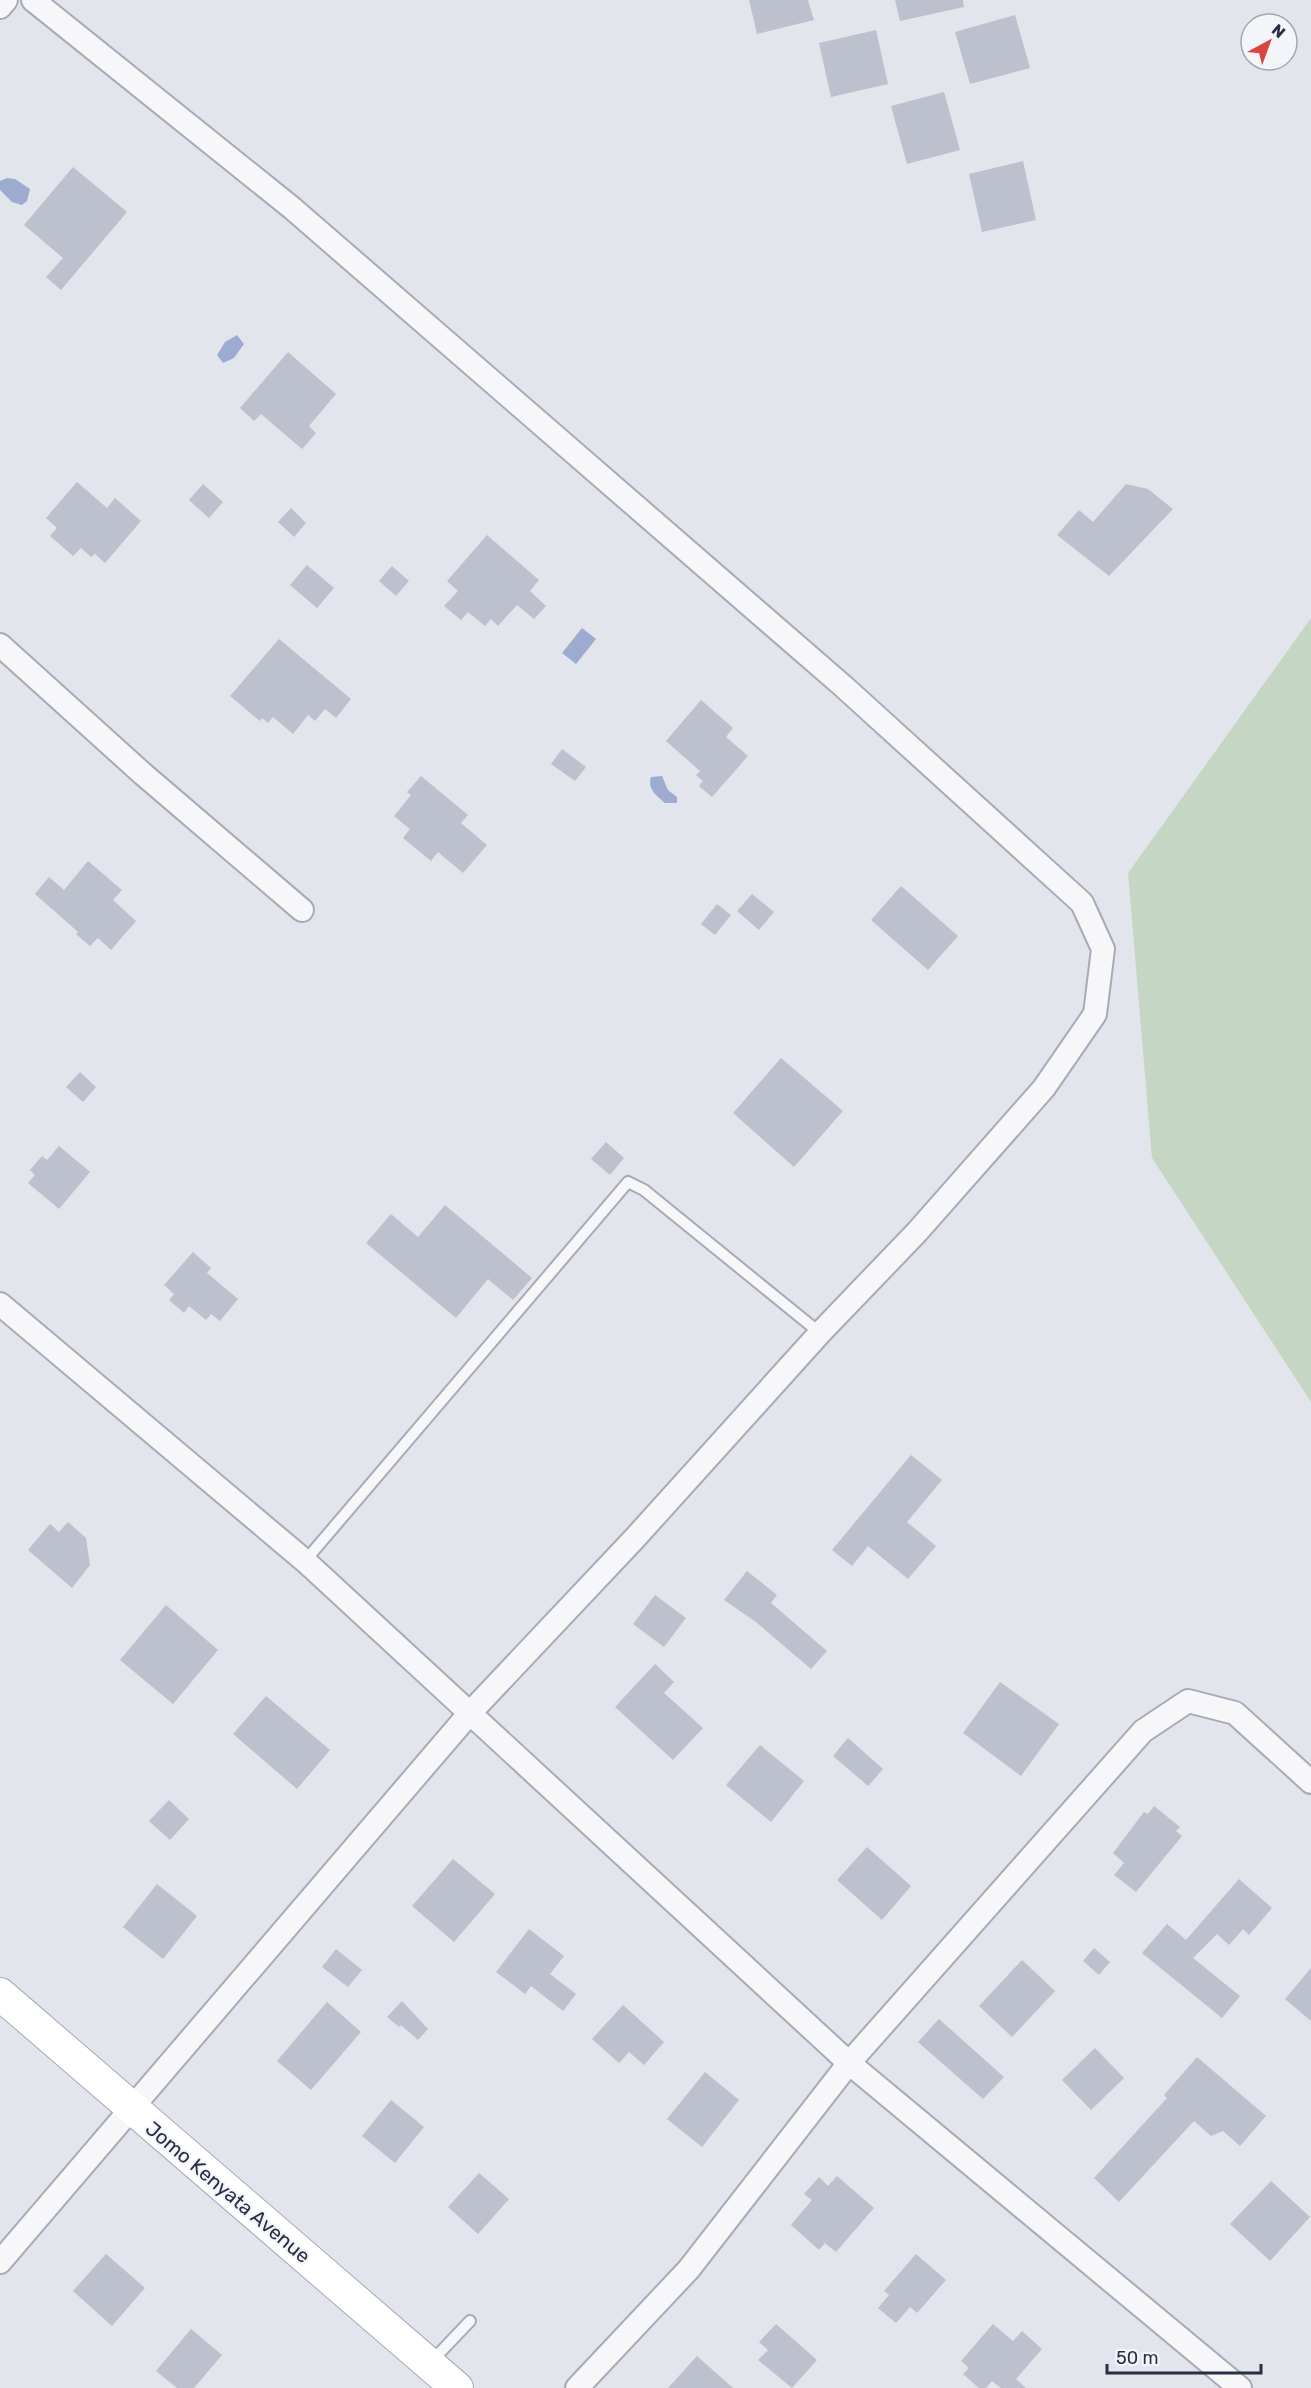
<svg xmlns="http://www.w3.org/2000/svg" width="1311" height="2388" viewBox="0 0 1311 2388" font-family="Rubik,sans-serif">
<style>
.green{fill:#c5d7c4}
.water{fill:#9cabcf}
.building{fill:#bdc0cd}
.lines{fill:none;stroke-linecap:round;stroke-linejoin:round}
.lane-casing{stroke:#a7aab7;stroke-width:14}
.street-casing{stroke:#a7aab7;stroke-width:26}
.secondary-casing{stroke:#a7aab7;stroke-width:34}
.lane{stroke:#f7f7fa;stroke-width:10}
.street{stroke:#f7f7fa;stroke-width:22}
.secondary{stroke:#fff;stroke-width:32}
.labels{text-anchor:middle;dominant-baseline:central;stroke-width:4.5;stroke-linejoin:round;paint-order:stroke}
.street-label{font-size:20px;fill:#292e47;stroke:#f3f5f9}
</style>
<rect width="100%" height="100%" fill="#e3e5ec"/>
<!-- green -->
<polygon class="green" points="1311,618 1311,1402 1152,1158 1128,873"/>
<!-- water -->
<g class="water">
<polygon points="7,178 15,179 30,189 27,201 22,205 12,202 0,190 0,181"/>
<polygon points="237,335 244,344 234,358 223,363 217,355 225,342"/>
<polygon points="582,628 596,639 576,664 562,653"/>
<path d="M662,776L668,790L677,797V803H665C657,796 647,789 651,777Z"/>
</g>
<!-- building -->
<g class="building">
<polygon points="749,0 808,0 814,20 757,34"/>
<polygon points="895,0 963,0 964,7 900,21"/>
<polygon points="1015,15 1030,68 970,84 955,32"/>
<polygon points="876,30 888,84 831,97 819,43"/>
<polygon points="944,92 960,150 907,164 891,106"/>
<polygon points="1023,161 1036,220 982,232 969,174"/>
<polygon points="73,167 127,212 61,290 46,277 63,258 24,225"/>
<polygon points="288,352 336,394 309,426 316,433 302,449 261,414 254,421 240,408"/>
<polygon points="77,482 107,508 115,498 141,521 105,563 95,554 91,557 81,548 73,556 50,536 57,528 46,518"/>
<polygon points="203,484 223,502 209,518 189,500"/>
<polygon points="1126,484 1148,489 1173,509 1109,576 1057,535 1079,510 1093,522"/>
<polygon points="291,508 306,523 294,537 278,522"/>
<polygon points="487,535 539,580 530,591 546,606 534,619 517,605 498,626 491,619 485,626 468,612 461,620 444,606 458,591 447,581"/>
<polygon points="307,565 334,588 317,608 290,585"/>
<polygon points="392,566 409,581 396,596 379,581"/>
<polygon points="279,639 351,699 336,718 325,709 315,721 308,715 293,734 273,717 268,723 262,718 260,721 230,696"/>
<polygon points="701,700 733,728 726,737 748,756 712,797 699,786 703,781 696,775 700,771 666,741"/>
<polygon points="562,749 586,767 575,781 551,764"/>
<polygon points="421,776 468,815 461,823 487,845 463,873 438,852 431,861 403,838 410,829 394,816 411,795 407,792"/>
<polygon points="88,861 122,890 113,900 136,921 111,950 98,938 90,946 76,934 78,932 35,894 49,877 64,890"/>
<polygon points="901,886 958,936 928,970 871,920"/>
<polygon points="752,894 774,912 759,930 737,911"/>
<polygon points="717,904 731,915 715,935 701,924"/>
<polygon points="781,1058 843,1111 794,1167 733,1113"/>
<polygon points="80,1072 96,1087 83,1102 66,1087"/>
<polygon points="606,1142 624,1158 610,1175 591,1159"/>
<polygon points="59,1146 90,1172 59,1209 28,1183 35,1175 30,1170 42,1156 47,1160"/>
<polygon points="445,1205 532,1278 513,1300 488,1279 456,1318 366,1243 391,1214 418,1237"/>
<polygon points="193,1252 211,1268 207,1273 238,1299 220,1321 211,1314 206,1320 189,1306 184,1313 169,1300 174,1294 164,1285"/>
<polygon points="911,1455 942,1480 907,1522 936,1546 908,1579 868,1546 852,1566 832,1550"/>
<polygon points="68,1522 86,1538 90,1565 72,1588 28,1550 50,1524 59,1532"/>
<polygon points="747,1571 777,1595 771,1603 827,1651 811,1669 756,1622 724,1600"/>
<polygon points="655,1595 686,1618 664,1647 633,1624"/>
<polygon points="166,1605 218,1650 173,1704 120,1660"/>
<polygon points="655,1664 674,1682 664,1693 703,1728 673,1760 615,1707"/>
<polygon points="1000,1682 1059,1724 1021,1776 963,1733"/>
<polygon points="266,1696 330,1750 297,1789 233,1734"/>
<polygon points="848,1738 883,1769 868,1786 833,1756"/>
<polygon points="760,1745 804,1781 771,1822 726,1785"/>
<polygon points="169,1800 189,1819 170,1840 149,1821"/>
<polygon points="1154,1806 1180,1827 1176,1831 1182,1836 1136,1892 1114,1875 1124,1863 1113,1853 1144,1812 1148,1814"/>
<polygon points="867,1847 911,1886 882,1920 837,1880"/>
<polygon points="453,1859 495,1894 454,1942 412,1906"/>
<polygon points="1239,1879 1272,1908 1249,1935 1243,1929 1229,1945 1217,1934 1193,1958 1240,1996 1222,2018 1142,1953 1167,1924 1186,1940"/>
<polygon points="157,1884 197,1916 163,1959 123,1927"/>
<polygon points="529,1929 564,1956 550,1974 576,1994 563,2011 531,1986 525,1994 496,1972"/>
<polygon points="1094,1948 1110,1962 1099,1975 1083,1961"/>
<polygon points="336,1949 362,1970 348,1987 322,1967"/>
<polygon points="1022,1960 1055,1991 1012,2037 979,2006"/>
<polygon points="1311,1968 1311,2021 1285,1999"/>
<polygon points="402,2001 428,2029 418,2040 401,2025 399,2027 387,2017"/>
<polygon points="327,2002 361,2032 311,2090 277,2061"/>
<polygon points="623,2005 664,2042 644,2065 629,2052 619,2063 592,2039"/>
<polygon points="939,2019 1004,2077 983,2099 918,2042"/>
<polygon points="1095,2048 1124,2078 1091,2110 1062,2080"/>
<polygon points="1197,2057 1266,2116 1240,2146 1223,2131 1211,2136 1194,2121 1119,2202 1094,2178 1167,2098 1164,2095"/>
<polygon points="705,2072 739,2100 702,2147 667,2119"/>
<polygon points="391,2100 424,2127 395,2163 362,2136"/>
<polygon points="479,2173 509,2199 478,2234 448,2207"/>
<polygon points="837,2176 874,2208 836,2252 825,2243 819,2250 791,2225 812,2200 804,2194 819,2177 828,2186"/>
<polygon points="1271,2181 1310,2217 1270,2261 1230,2224"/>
<polygon points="106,2254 145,2288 112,2326 73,2291"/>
<polygon points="916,2254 946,2280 917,2313 910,2307 896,2323 878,2308 889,2295 884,2291"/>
<polygon points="776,2324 817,2360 792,2388 758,2360 768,2350 759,2342"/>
<polygon points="993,2324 1013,2341 1022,2331 1042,2349 1016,2379 1026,2388 1001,2388 992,2381 986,2388 979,2388 963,2374 969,2368 961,2361"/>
<polygon points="191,2329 222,2355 194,2388 177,2388 156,2371"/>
<polygon points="697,2356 733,2388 668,2388"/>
</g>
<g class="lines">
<!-- lane casing -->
<g class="lane-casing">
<g id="lane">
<polyline points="305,1561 628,1182 644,1190 820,1333"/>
<polyline points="430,2363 470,2321"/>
</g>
</g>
<!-- street casing -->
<g class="street-casing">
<g id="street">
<polyline points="0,7 6,0"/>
<polyline points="0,645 143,774 302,910"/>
<polyline points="0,1304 305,1561 849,2063 1240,2388"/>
<polyline points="0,2262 469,1714 635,1538 820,1333 917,1232 1044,1088 1095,1014 1103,949 1082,903 843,686 292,208 33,0"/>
<polyline points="577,2388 689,2269 849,2063 1143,1731 1188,1701 1235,1713 1311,1782"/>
</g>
</g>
<!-- secondary casing -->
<g class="secondary-casing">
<polyline id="secondary" points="0,1994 457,2388"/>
</g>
<!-- lane -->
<use href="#lane" class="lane"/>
<!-- street -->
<use href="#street" class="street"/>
<!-- secondary -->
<use href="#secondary" class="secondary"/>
</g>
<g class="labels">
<!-- street labels -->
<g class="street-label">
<text transform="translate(228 2192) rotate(40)">Jomo Kenyata Avenue</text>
</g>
</g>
<!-- north arrow -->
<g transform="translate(1269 42) rotate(41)"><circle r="28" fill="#f3f5f9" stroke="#a2a5b2" stroke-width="1.5"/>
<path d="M0-4.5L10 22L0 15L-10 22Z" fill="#db443f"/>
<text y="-9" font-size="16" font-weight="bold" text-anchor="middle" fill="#292e47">N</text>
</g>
<!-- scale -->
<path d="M1107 2364v9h154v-9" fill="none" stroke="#292e47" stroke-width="3"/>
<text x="1116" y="2364" font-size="18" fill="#292e47" stroke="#f3f5f9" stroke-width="4.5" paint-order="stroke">50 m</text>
</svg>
